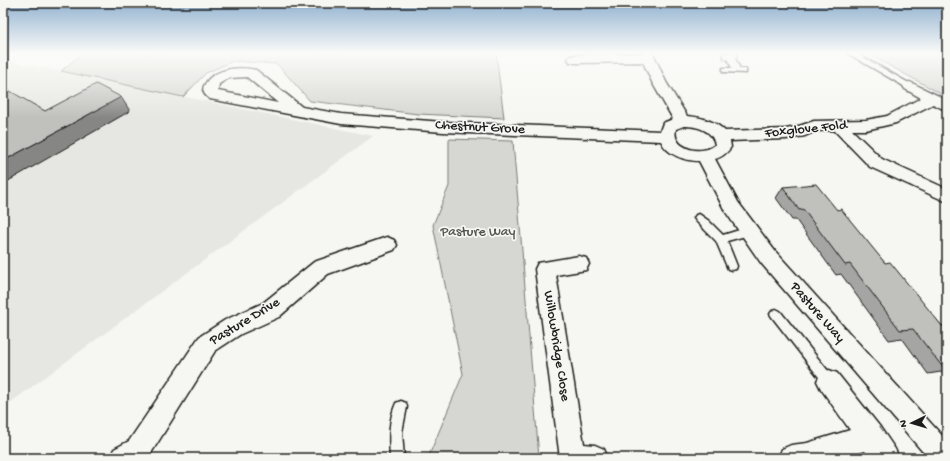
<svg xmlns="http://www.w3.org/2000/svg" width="950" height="461" viewBox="0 0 950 461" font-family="'Gochi Hand',sans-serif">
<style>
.built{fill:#e6e6e2}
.green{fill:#d6d6d2;stroke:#797977}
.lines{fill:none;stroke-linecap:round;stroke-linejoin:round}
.service-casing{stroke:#1c1c1c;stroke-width:3}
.minor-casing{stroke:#1c1c1c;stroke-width:3}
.service{fill:#f6f6f2;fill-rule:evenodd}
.minor{fill:#f6f6f2;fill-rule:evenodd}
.wall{fill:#a5a5a3;stroke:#1c1c1c}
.shaded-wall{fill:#868684;stroke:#1c1c1c}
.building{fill:#c0c0bd;stroke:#1c1c1c}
.labels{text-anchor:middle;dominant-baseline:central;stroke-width:3.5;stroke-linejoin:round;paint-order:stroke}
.street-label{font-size:14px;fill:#1c1c1c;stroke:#f6f6f2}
.park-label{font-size:14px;fill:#545453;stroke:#f6f6f2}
</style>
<rect width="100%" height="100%" fill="#f6f6f2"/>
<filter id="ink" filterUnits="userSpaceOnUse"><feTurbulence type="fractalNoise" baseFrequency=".025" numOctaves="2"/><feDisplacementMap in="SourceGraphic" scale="8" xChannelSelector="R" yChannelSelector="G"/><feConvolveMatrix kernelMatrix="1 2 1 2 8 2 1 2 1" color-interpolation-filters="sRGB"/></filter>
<g filter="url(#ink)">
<!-- built -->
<polygon class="built" points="3,60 61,71 373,136 3,408"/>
<!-- green -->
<g class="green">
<polygon points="83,53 496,53 504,118 418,114 310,101 277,64 233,61 206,73 183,97 61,71"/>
<polygon points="866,53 947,53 947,69 945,70 947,71 947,97"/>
<polygon points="449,139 513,141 539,458 428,458 463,374 433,225 449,186"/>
</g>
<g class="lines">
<!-- service casing -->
<g class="service-casing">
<g id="service">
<polygon points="847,53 856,53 914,86 913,88 907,88"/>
<polygon points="727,54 733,54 740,69 746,69 746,73 723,72 723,68 732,68 726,56"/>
<polygon points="699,214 709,221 723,235 749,227 753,228 754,231 753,234 727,241 737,266 736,269 732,270 728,269 716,241 696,221 694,218 696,215"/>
<polygon points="776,309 780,311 833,377 835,381 833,385 829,387 825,385 772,317 770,314 772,311"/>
<path d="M401,401L406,403L407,407L402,432L404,458H390C389,438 388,421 396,403Z"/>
</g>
</g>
<!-- minor casing -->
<g class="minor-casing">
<g id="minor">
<path d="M653,53L666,82L687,116C701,117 715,121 725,131L786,129L796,127L814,121L866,120L887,116L921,98L905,89L903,86L905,83L910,82L947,100V111L933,104L896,123L866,130H852L882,159L947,189V202L870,167L834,130L816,131L805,136L786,139L730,141L731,147C727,153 722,157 715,159L738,202L775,251L947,441V458H928L761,263L725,211L699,161C685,161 667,155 661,141L443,132L341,124L210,99C204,95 201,90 205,84C214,68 240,66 256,70L302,107L341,114L443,122L660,131L663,123L673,119L652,82L643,62L575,63L570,62L568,59L570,56L575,55ZM247,77L278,103L218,91L219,84L229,78ZM684,126C697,126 713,130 715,145C702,156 671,149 676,129Z"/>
<polygon points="722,53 736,53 737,56 735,59 725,59"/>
<polygon points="387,237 394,240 397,245 394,250 328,274 279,317 241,334 215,351 148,458 110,458 114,449 129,441 199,337 225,320 263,303 314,262"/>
<polygon points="579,256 586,258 589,264 586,270 556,275 584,444 595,445 604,449 608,458 560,458 535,269 538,263"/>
<polygon points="829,370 837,373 880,427 895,449 899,458 870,458 865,451 842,458 778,458 782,449 791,445 807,443 850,430 821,389 817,381 821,373"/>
</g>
</g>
<!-- service -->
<use href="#service" class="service"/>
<!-- minor -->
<use href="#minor" class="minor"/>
</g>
<!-- wall -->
<polygon class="wall" points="783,187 837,210 942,326 947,325 947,371 928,374 902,338 889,340 841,274 836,275 796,220 792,220 776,198"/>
<!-- shaded-wall -->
<polygon class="shaded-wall" points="121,97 130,111 3,184 3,161"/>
<!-- building -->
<g class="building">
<polygon points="96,84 121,97 3,161 3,87 45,111"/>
<polygon points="816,184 837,210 841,209 885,263 890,262 942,326 947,325 947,364 941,365 913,329 900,330 850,264 845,265 803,209 799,210 783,187"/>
</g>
</g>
<!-- sky -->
<linearGradient id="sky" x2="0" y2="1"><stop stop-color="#90b1cf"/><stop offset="0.45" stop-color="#fbfbf9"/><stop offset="1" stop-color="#fbfbf9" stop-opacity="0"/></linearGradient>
<rect width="950" height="118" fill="url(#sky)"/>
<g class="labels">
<!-- street labels -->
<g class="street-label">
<text transform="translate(480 128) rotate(3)">Chestnut Grove</text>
<text transform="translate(806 130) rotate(-6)">Foxglove Fold</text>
<text transform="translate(817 313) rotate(49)">Pasture Way</text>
<text transform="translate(245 322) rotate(-31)">Pasture Drive</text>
<text transform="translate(556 346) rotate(81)">Willowbridge Close</text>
</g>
<!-- park labels -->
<g class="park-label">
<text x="478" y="232">Pasture Way</text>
</g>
</g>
<!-- margin -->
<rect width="950" height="461" fill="none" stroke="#f6f6f2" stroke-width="16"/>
<rect x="8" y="8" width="934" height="445" fill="none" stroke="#1c1c1c" stroke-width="1.5" filter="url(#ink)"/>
<!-- north arrow -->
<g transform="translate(912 423) rotate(265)" stroke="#f6f6f2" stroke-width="3" paint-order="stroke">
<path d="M0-3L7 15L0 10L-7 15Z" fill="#1c1c1c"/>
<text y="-6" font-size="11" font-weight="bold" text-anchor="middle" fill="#1c1c1c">N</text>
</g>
</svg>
